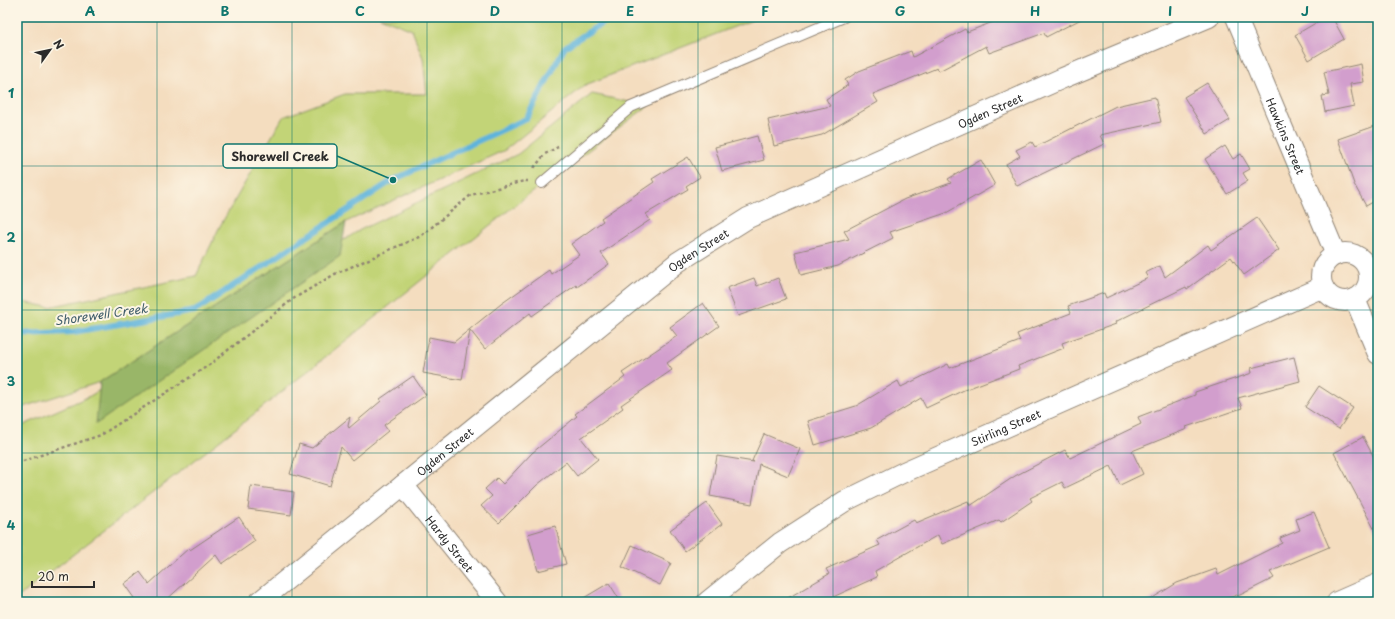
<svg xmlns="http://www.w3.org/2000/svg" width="1395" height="619" viewBox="0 0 1395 619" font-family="'Playpen Sans',sans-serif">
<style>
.green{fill:#c2d477;stroke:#768051}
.forest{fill:#99b668;stroke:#62704a}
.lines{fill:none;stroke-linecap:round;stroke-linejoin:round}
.stream{stroke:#5fb4db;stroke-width:6}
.building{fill:#d29ecd}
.service-casing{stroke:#908475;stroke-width:12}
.minor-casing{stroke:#908475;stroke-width:22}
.path{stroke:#908475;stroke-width:2.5;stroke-dasharray:3 3;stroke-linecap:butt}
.service{stroke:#fff;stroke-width:10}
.minor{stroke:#fff;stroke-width:20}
.grid{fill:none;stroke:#0f766e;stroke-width:1;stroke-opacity:0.55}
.labels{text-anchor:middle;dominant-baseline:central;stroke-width:4;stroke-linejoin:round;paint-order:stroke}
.street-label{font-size:11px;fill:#2b2b2b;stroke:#fcf5e5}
.water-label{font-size:12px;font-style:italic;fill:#3d5b69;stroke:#fcf5e5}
.leader{fill:none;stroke:#0f766e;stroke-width:1.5}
.callout-dot{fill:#0f766e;stroke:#fcf5e5;stroke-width:1.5}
.callout{fill:#fcf5e5;stroke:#0f766e;stroke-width:1.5}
.callout-label{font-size:12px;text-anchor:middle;font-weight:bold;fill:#2b2b2b}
.neatline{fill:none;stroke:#0f766e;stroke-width:1.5}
.grid-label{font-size:13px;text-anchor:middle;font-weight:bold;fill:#0f766e}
</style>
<rect width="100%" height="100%" fill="#fcf5e5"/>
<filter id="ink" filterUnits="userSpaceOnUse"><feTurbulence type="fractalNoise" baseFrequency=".025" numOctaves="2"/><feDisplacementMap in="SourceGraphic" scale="8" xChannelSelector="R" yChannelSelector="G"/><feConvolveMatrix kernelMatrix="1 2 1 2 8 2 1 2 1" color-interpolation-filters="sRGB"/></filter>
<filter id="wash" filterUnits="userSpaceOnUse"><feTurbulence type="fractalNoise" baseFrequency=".012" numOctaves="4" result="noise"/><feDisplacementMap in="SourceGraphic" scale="16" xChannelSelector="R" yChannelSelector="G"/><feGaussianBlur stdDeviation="0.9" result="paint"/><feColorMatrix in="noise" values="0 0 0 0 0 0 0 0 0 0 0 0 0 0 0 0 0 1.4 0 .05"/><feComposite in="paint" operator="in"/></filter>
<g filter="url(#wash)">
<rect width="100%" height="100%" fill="#f4ddbf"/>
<!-- green -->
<g class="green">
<polygon points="380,17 760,17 585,85 505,150 346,222 100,382 17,409 17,301 49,307 196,276 220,226 283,117 345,94 427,94 423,58 412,30"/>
<polygon points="592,94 648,106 524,198 244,422 17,598 17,428 90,396 360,230 518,154"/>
</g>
<!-- forest -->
<polygon class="forest" points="346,222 340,256 96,424 100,382"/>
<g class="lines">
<!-- stream -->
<polyline class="stream" points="17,334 73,332 195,311 393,180 526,119 565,47 612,17"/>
</g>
<g id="blocks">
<!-- building -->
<g class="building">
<polygon points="1006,17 1085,17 1046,37 1044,33 989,53 986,46 939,71 937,68 873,94 878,102 822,135 774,146 768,120 830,106 826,99 848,85 845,80 859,71 911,51 913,57 965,29 967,32"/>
<polygon points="1326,17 1332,17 1344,39 1309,60 1295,35"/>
<polygon points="1361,64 1364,82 1350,84 1354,106 1325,112 1322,96 1329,95 1324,72"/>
<polygon points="1207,83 1230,120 1207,134 1184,97"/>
<polygon points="1155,97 1161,122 1100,135 1104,144 1017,186 1006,164 1020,156 1016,150 1032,142 1035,147 1116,106"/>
<polygon points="1378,125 1378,199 1366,206 1354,184 1338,139"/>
<polygon points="757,136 764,160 722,171 715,147"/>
<polygon points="1225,146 1233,159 1241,154 1250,169 1243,173 1248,181 1227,194 1205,159"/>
<polygon points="688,157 700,177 686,186 688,189 646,214 650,220 601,253 609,264 577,287 576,285 532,316 530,313 485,349 470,330 462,380 423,373 429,337 454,342 501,304 549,270 551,274 579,255 571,244 603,221 601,218 654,182 652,179"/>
<polygon points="981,160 995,185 946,213 890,232 893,238 838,266 801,275 795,252 849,239 844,231 905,199 951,183 948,179"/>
<polygon points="1257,218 1279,250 1244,275 1231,257 1187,289 1186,287 1115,322 1116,324 1062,343 1064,348 1018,366 1019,369 964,390 926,408 921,398 871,428 815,445 808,421 856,406 898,381 901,387 948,364 950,368 1020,341 1017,334 1071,313 1068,306 1104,293 1106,298 1148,278 1145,273 1160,266 1165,277 1208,245 1211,250"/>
<polygon points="754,278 757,286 778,278 786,299 738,316 727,288"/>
<polygon points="703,303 719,326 667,363 672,370 621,405 623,408 581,438 598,459 577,476 566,462 537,485 499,523 481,506 492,496 485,489 497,478 503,484 532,453 577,416 575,414 625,377 622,373 677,336 670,327"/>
<polygon points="1294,357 1300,381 1238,398 1242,408 1186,427 1187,429 1132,451 1143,474 1120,485 1111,466 1065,488 1062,482 1030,498 1032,501 1001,522 999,520 942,544 938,535 875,571 877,577 822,602 781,602 829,574 826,569 880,545 877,540 914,520 916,523 968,501 970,506 1015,476 1065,450 1070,458 1141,424 1138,417 1195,395 1195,392 1252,373 1251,368"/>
<polygon points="413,376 426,395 384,425 388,431 352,460 341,447 330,486 290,474 299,444 312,448 350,417 348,426 349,428 381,401 380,399"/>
<polygon points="1319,386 1353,408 1339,429 1305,407"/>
<polygon points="764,434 800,449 788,476 759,464 752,504 710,496 717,456 754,462 752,461"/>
<polygon points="1363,437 1378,465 1378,536 1334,453"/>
<polygon points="251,486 294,492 291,515 248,509"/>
<polygon points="707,503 722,524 685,551 670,530"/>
<polygon points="1314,512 1329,547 1270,572 1274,578 1238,596 1237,595 1216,602 1146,602 1177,583 1216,569 1218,575 1282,543 1280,538 1300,530 1296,519"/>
<polygon points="239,517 255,541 222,564 216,555 164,602 130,602 134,598 124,584 140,572 149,584 189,548 190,550"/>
<polygon points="555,526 566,564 538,571 528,534"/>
<polygon points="632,545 671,563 660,585 622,567"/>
<polygon points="609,583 621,602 577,602"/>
</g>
</g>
</g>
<g filter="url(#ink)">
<use href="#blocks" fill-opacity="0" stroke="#908475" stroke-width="1"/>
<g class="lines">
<!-- service casing -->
<g class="service-casing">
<polyline id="service" points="542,183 631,107 844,17"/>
</g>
<!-- minor casing -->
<g class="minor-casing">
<g id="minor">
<path id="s1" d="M1236,17L1336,255"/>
<circle cx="1345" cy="277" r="24"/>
<polyline points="1355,299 1378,354"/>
<path id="s2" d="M403,485L497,602"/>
<path id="s3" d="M259,602L678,262L748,218L1063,78L1209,17"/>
<path id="s4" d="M707,602L780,543L845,501L904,472L1323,287"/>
<polyline points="1337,602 1378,584"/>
</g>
</g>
<!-- path -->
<g class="path">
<polyline points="534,168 545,154 560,146"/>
<polyline points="17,463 101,435 209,365 293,299 335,274 421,236 471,195 524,181 528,181"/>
</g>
<!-- service -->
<use href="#service" class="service"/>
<!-- minor -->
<use href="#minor" class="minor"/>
</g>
</g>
<!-- grid -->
<path class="grid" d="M157,17V602M292,17V602M427,17V602M562,17V602M698,17V602M833,17V602M968,17V602M1103,17V602M1238,17V602M17,166H1378M17,310H1378M17,453H1378"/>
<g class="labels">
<!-- street labels -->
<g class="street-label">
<text stroke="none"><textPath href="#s3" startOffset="887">Ogden Street</textPath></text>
<text stroke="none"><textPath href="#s1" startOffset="129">Hawkins Street</textPath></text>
<text stroke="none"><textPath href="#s3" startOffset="563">Ogden Street</textPath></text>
<text stroke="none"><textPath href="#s4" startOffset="348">Stirling Street</textPath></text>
<text stroke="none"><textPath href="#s3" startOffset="239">Ogden Street</textPath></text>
<text stroke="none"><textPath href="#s2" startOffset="75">Hardy Street</textPath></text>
</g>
<!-- water labels -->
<g class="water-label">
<text transform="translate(101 314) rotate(-8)">Shorewell Creek</text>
</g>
</g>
<!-- callouts -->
<path class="leader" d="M393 180L337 156"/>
<circle class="callout-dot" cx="393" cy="180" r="4"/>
<rect class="callout" x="223" y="144" width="114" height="24" rx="4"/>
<g class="callout-label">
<text x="280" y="161">Shorewell Creek</text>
</g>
<!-- margin -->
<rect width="1395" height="619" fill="none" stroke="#fcf5e5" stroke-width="44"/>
<!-- north arrow -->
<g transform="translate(50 50) rotate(57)" stroke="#fcf5e5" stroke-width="3" paint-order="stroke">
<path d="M0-3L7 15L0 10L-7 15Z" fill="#2b2b2b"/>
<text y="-6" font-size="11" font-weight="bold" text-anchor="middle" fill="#2b2b2b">N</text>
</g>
<!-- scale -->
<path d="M32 581v6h62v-6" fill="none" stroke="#2b2b2b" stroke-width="2"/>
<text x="38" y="581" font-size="12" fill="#2b2b2b" stroke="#fcf5e5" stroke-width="3" paint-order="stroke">20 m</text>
<rect x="22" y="22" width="1351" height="575" class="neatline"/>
<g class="grid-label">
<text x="90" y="16">A</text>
<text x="225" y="16">B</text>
<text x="360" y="16">C</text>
<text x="495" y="16">D</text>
<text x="630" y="16">E</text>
<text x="765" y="16">F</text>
<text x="900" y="16">G</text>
<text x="1035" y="16">H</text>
<text x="1170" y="16">I</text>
<text x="1305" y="16">J</text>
<text x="11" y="98">1</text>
<text x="11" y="242">2</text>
<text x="11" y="386">3</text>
<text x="11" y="530">4</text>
</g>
</svg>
